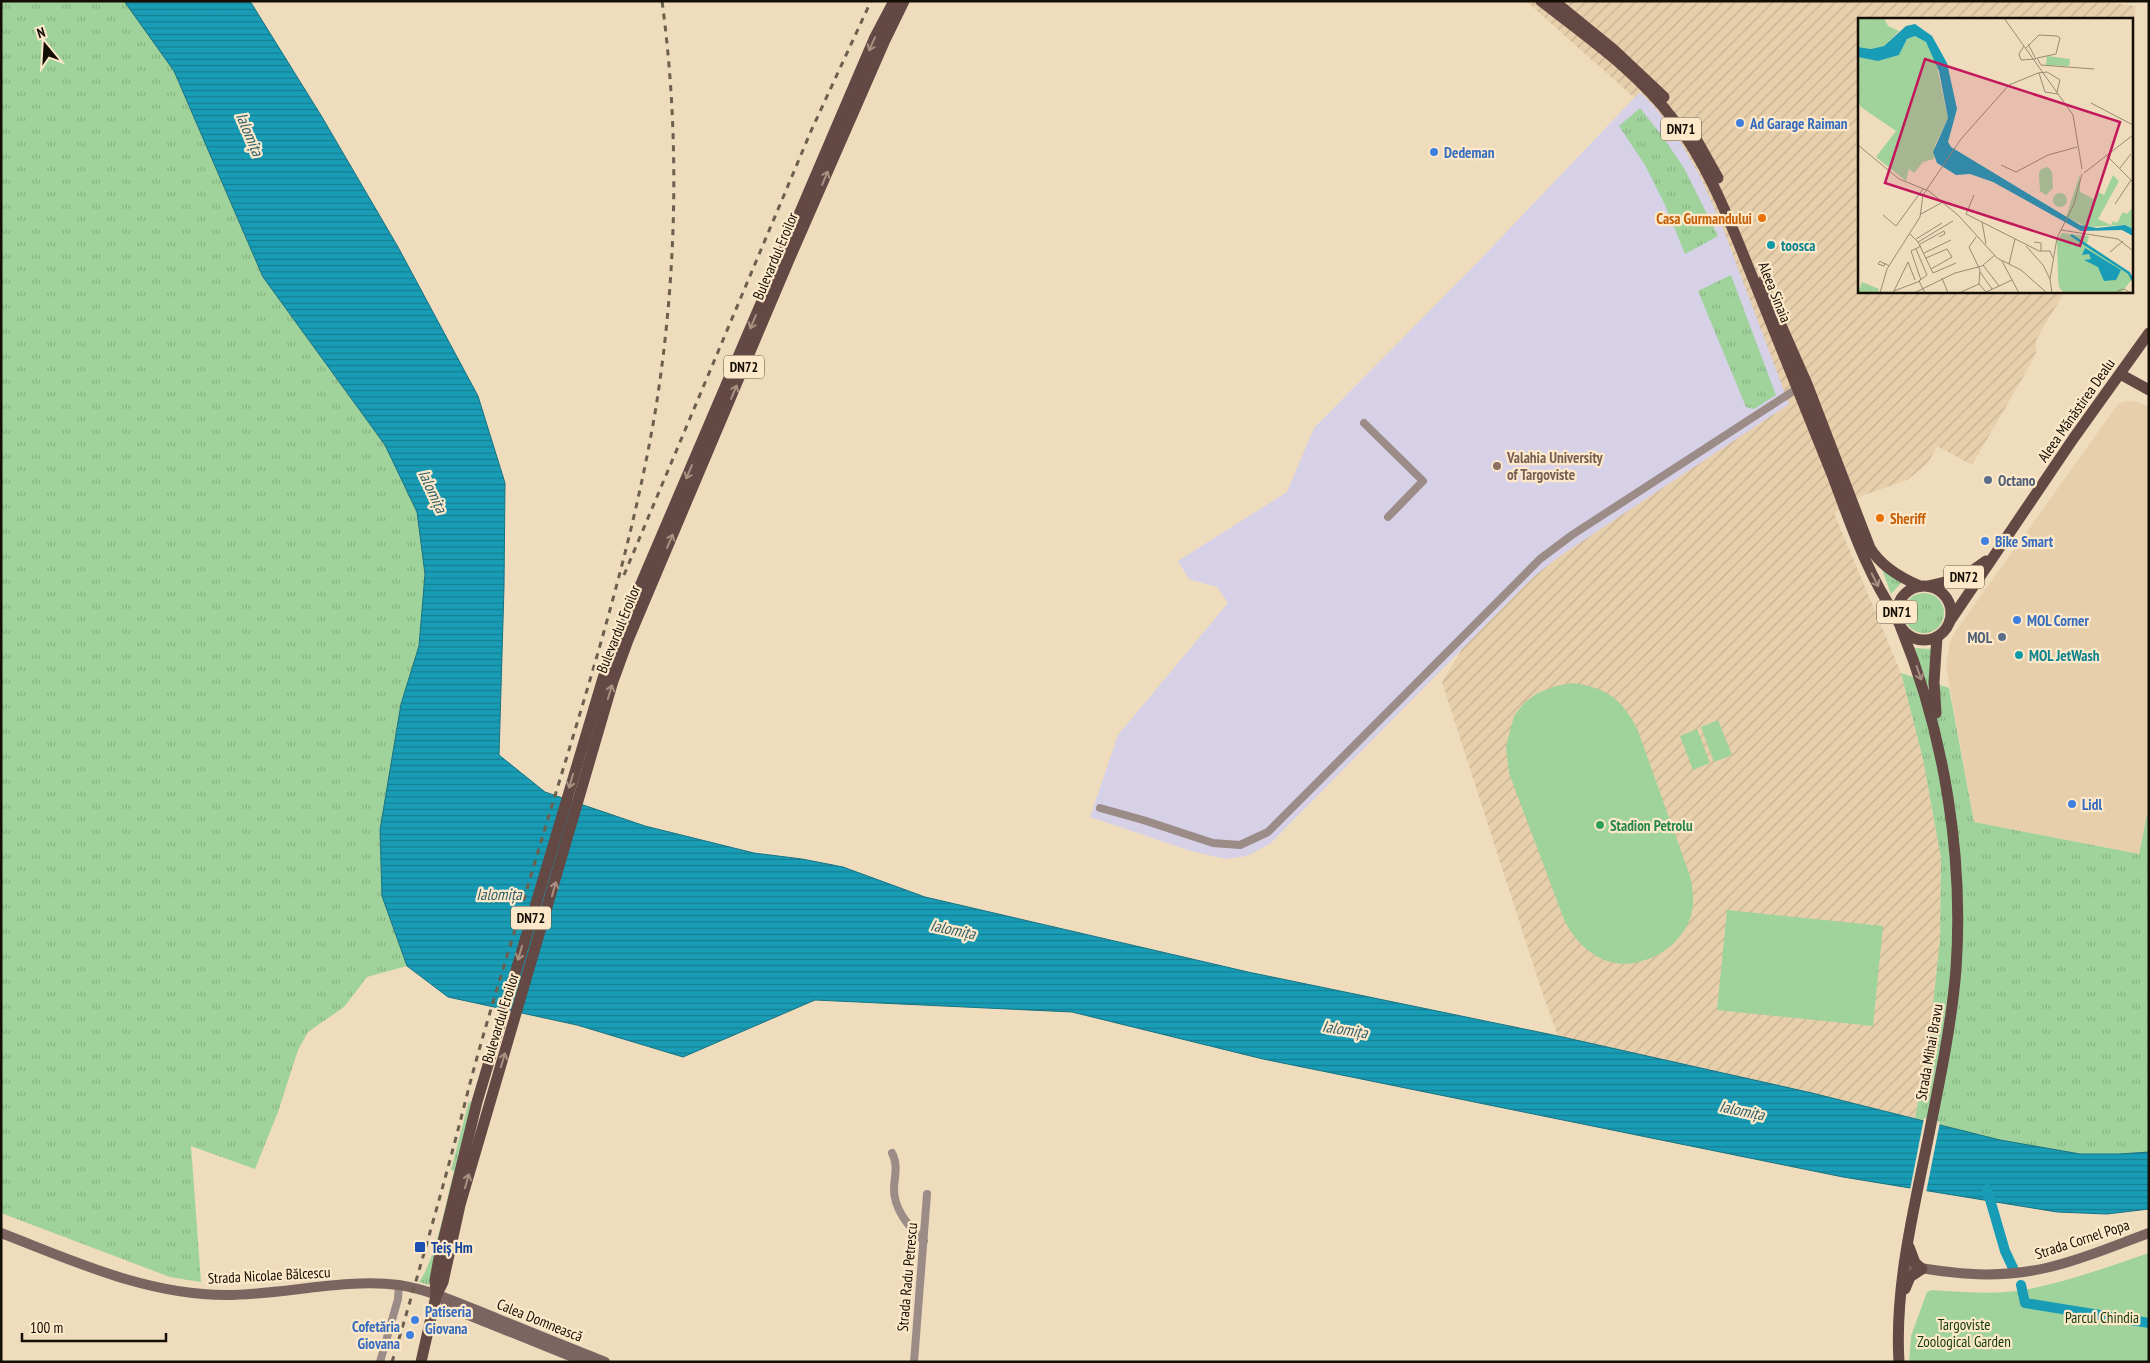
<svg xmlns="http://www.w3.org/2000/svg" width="2150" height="1363" viewBox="0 0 2150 1363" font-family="'PT Sans Narrow',sans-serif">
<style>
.built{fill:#e7cfab}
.industrial{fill:url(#industrial-furrows)}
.education{fill:#d6d1e7}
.grass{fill:url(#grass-tufts)}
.park{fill:#a0d29b}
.water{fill:url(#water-rules);stroke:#187281}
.pier{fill:#efdcbd}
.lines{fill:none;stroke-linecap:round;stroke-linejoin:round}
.canal{stroke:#199db6;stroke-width:10}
.street{stroke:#9c8c88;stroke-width:8}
.secondary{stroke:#7c6460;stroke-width:10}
.primary{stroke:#644843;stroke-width:11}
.rail{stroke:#6b5f4d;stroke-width:3;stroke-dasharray:6 6;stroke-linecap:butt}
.oneway{stroke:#a99080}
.shop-dot{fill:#3f7fe0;stroke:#fde9ca;stroke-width:2}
.food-dot{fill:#e8710a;stroke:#fde9ca;stroke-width:2}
.culture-dot{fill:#0f9aa8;stroke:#fde9ca;stroke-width:2}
.education-dot{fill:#8d6e63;stroke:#fde9ca;stroke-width:2}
.service-dot{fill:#5c6f8a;stroke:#fde9ca;stroke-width:2}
.leisure-dot{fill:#2e9e5b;stroke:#fde9ca;stroke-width:2}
.transit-dot{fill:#1a4fb4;stroke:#fde9ca;stroke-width:2}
.labels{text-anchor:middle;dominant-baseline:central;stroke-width:4.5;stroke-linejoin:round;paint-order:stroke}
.shield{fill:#fde9ca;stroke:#5b503f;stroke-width:1}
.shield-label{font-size:14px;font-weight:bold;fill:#150e04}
.shop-label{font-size:15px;font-weight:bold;fill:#366cbe;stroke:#fde9ca;text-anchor:start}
.food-label{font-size:15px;font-weight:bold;fill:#c56008;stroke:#fde9ca;text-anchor:end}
.culture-label{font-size:15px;font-weight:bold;fill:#0d838f;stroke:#fde9ca;text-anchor:start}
.street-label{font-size:15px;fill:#150e04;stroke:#fde9ca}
.education-label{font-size:15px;font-weight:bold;fill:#785e54;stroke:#fde9ca;text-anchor:start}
.service-label{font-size:15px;font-weight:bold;fill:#4e5e75;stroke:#fde9ca;text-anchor:start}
.leisure-label{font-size:15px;font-weight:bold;fill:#27864d;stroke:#fde9ca;text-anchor:start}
.transit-label{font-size:15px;font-weight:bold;fill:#164399;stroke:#fde9ca;text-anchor:start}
.park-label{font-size:15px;fill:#10380d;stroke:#fde9ca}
.water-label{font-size:16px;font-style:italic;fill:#2f5f6b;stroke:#fde9ca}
.inset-river{fill:none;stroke:#199db6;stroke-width:2.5}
.inset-road{fill:none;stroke:#988a73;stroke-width:1}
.view{fill:#c2185b;fill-opacity:0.15;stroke:#c2185b;stroke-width:2.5}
.inset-edge{fill:none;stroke:#150e04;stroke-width:2.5}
</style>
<defs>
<pattern id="industrial-furrows" width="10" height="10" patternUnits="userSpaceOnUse" patternTransform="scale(1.25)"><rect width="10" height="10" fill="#e7cfab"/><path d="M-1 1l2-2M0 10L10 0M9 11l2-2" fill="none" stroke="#c5b192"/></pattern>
<pattern id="grass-tufts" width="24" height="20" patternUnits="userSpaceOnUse" patternTransform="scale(1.25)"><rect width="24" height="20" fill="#a0d29b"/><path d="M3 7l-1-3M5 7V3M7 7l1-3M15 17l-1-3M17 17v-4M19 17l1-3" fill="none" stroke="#89b384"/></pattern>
<pattern id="water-rules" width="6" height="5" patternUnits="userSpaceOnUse" patternTransform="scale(1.25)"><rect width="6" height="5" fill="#199db6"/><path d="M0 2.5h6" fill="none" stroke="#157e92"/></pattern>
</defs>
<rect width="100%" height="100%" fill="#efdcbd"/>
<!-- built -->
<polygon class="built" points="2127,401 2138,402 2149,407 2149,805 2139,854 1974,822 1946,666 1950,642 1957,629 2118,404"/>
<!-- industrial -->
<polygon class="industrial" points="1526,1 2098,1 2136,6 2131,31 2131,19 1859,19 1859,291 2065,291 2036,340 2036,353 2030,365 1972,465 1937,446 1928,463 1907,480 1864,495 1834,513 1901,673 1923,759 1941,858 1940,940 1928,1049 1915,1118 1812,1093 1558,1036 1544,998 1442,682 1470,636 1647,109"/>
<!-- education -->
<polygon class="education" points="1640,92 1652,104 1677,136 1701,178 1722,226 1789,404 1560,556 1532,578 1270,844 1247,856 1225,859 1191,851 1090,817 1118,735 1228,603 1217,587 1189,579 1178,561 1287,492 1314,428 1472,268"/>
<!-- grass -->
<g class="grass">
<polygon points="1,1 124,1 174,71 263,277 385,445 417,512 425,574 419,646 401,704 380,830 382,896 407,966 367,977 344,1007 308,1032 298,1050 278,1112 255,1169 191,1146 201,1282 170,1277 1,1213"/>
<polygon points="1640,108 1663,137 1684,168 1718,236 1685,254 1665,205 1645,165 1619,126"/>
<polygon points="1731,275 1776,395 1754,409 1746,407 1698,291"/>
<polygon points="1880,564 1902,582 1891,594"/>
<circle cx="1924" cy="613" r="20"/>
<path d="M1934,647L1931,682L1949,688L1974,822L2139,854L2149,805V1152C2126,1154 2103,1156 2080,1154C2024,1149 1969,1133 1915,1118L1928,1049L1940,940L1941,858L1923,759L1901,673L1923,680L1915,648L1929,649Z"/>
<path d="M469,1101L471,1103L469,1113L429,1285L419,1282C436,1259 446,1201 454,1171L451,1170Z"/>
</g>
<!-- park -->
<g class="park">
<path d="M1573,683C1608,688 1623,700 1638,731L1690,876C1693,888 1694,899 1692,911C1685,948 1637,975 1602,959C1584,950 1574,938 1565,922L1509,773L1506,746L1514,716L1525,702L1538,693L1556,686Z"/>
<polygon points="1718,720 1732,755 1714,762 1701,727"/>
<polygon points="1697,729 1710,763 1693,770 1680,736"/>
<polygon points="1727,910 1883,926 1873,1026 1717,1010"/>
<path d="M2149,1253V1362H1909L1911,1336L1927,1292L1932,1290C1962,1292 1994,1295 2024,1290C2067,1282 2107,1267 2149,1253Z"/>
</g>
<!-- water -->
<polygon class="water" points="124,1 250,1 322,117 398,247 478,396 505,483 504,587 499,755 545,792 645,826 754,853 802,859 843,867 925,897 1248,972 1558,1036 1812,1093 2000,1140 2080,1154 2119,1154 2149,1152 2149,1209 2107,1214 2057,1212 1843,1177 1263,1059 1072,1012 815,1000 683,1057 577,1025 448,997 407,966 382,896 380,830 401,704 419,646 425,574 417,512 385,445 263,277 174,71"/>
<!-- pier -->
<polygon class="pier" points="1924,1118 1940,1122 1926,1193 1910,1190"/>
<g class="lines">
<!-- canal -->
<g class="canal">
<polyline points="1987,1189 2005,1251 2013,1268"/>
<polyline points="2021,1285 2025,1303 2149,1323"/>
</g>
<!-- street -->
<g class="street">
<polyline points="1364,423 1423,481 1388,517"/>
<polyline points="1100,808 1143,820 1213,843 1240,845 1268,832 1540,559 1572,535 1798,388"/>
<path d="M892,1153C898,1164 895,1175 894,1187C893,1209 909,1227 924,1241"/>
<polyline points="380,1362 398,1299 399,1285"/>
<polyline points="914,1362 927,1194"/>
</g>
<!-- secondary -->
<g class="secondary">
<path d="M1,1233C74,1261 146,1295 226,1295C282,1295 344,1278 399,1285C432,1290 465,1306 496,1318C532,1333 568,1347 605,1362"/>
<path d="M1905,1265C1954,1275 2001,1279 2050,1267C2084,1259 2116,1245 2149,1233"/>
<polyline points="445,1302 466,1314 585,1362"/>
</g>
<!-- primary -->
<g class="primary">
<path d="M1541,1C1587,37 1638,72 1673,119C1710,167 1731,225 1754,281C1780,346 1807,411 1833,477C1851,525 1867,574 1897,617"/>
<polyline points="1554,1 1613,49 1664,97"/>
<polyline points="1695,137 1718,178"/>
<path d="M1762,282L1807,384L1870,548C1881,566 1901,578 1920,586"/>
<polyline points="2120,374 2149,390"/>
<circle cx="1924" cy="613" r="27"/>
<polyline points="1928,586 1962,578 1986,561"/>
<polyline points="1950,621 2073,439 2149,333"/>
<polyline points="1936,713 1934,682 1937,637"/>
<polyline points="1905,1289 1910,1277 1922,1269 1915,1263 1909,1247"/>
<polyline points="436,1294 435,1280 439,1258 477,1102 603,678 640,586 839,121 875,37 894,1"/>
<polyline points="421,1362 436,1296 443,1282 460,1205 613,681 628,640 788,262 885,40 904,1"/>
<path d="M1899,1362C1894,1282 1917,1197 1932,1119C1942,1069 1952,1019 1956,969C1964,856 1944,733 1901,628"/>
</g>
<!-- rail -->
<g class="rail">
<polyline points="624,575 811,131 871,1"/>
<path d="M392,1362C419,1272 445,1182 468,1091C486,1021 509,952 529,882C575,726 629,569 656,407C677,274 680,135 662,1"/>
</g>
</g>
<!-- one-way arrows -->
<defs><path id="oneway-shaft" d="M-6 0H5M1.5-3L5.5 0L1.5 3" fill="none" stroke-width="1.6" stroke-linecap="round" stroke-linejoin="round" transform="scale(1.25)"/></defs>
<g class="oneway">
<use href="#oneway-shaft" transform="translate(872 44) rotate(114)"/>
<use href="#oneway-shaft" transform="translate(825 178) rotate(-67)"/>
<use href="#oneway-shaft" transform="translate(753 322) rotate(113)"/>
<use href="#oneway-shaft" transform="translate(734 392) rotate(-67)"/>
<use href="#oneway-shaft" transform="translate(689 472) rotate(113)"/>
<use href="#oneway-shaft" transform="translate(670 541) rotate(-67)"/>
<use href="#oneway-shaft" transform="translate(1875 580) rotate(63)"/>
<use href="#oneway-shaft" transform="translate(1919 673) rotate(71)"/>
<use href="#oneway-shaft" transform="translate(610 692) rotate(-73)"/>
<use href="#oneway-shaft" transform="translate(571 781) rotate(106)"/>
<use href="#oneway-shaft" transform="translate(554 889) rotate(-74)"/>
<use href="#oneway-shaft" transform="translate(520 953) rotate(106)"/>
<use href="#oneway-shaft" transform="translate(503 1060) rotate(-73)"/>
<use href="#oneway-shaft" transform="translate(467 1181) rotate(-74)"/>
</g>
<!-- markers -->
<g class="shop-dot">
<circle cx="1740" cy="123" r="5"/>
<circle cx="1434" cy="152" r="5"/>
<circle cx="1985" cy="541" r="5"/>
<circle cx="2017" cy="620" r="5"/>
<circle cx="2072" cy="804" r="5"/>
<circle cx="415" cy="1320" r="5"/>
<circle cx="410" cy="1335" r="5"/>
</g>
<g class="food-dot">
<circle cx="1762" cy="218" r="5"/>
<circle cx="1880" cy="518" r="5"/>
</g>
<g class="culture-dot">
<circle cx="1771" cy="245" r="5"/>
<circle cx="2019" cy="655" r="5"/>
</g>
<circle class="education-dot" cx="1497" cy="466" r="5"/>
<g class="service-dot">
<circle cx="1988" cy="480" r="5"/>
<circle cx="2002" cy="637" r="5"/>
</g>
<circle class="leisure-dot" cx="1600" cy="825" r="5"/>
<rect class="transit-dot" x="414" y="1241" width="12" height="12" rx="2.5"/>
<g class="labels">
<!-- shield labels -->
<g class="shield">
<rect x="1661" y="117.5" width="40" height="23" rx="4"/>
<rect x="724" y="355.5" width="40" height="23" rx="4"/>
<rect x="1944" y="565.5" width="40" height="23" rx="4"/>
<rect x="1877" y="600.5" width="40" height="23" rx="4"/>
<rect x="511" y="906.5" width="40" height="23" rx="4"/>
</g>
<g class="shield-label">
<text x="1681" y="129">DN71</text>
<text x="744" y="367">DN72</text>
<text x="1964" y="577">DN72</text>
<text x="1897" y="612">DN71</text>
<text x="531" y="918">DN72</text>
</g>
<!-- shop labels -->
<g class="shop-label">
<text x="1750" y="123">Ad Garage Raiman</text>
<text x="1444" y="152">Dedeman</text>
<text x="1995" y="541">Bike Smart</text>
<text x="2027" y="620">MOL Corner</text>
<text x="2082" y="804">Lidl</text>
<text x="425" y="1311">Patiseria<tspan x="425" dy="17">Giovana</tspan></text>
<text x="400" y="1326" text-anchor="end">Cofetăria<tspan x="400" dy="17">Giovana</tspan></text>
</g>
<!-- food labels -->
<g class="food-label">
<text x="1752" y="218">Casa Gurmandului</text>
<text x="1890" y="518" text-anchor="start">Sheriff</text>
</g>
<!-- culture labels -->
<g class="culture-label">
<text x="1781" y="245">toosca</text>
<text x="2029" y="655">MOL JetWash</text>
</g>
<!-- street labels -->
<g class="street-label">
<text transform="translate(775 256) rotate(-67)">Bulevardul Eroilor</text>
<text transform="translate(1775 292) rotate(68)">Aleea Sinaia</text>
<text transform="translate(2076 410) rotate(-55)">Aleea Mănăstirea Dealu</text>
<text transform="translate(618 629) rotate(-68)">Bulevardul Eroilor</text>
<text transform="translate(500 1018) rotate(-73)">Bulevardul Eroilor</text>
<text transform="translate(1929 1052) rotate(-80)">Strada Mihai Bravu</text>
<text transform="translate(2082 1239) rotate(-18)">Strada Cornel Popa</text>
<text transform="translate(269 1275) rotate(-3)">Strada Nicolae Bălcescu</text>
<text transform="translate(907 1277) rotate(-85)">Strada Radu Petrescu</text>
<text transform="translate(540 1320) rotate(22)">Calea Domnească</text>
</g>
<!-- education labels -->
<g class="education-label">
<text x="1507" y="457">Valahia University<tspan x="1507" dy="17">of Targoviste</tspan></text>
</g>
<!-- service labels -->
<g class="service-label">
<text x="1998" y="480">Octano</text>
<text x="1992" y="637" text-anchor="end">MOL</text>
</g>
<!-- leisure labels -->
<g class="leisure-label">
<text x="1610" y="825">Stadion Petrolu</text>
</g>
<!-- transit labels -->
<g class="transit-label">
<text x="431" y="1247">Teiș Hm</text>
</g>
<!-- park labels -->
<g class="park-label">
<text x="2102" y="1317">Parcul Chindia</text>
<text x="1964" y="1324">Targoviste<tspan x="1964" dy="17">Zoological Garden</tspan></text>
</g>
<!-- water labels -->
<g class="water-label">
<text transform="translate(250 134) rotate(67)">Ialomița</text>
<text transform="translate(433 491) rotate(65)">Ialomița</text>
<text x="499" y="894">Ialomița</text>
<text transform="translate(953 929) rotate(12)">Ialomița</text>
<text transform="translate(1345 1029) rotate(9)">Ialomița</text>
<text transform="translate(1742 1110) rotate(12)">Ialomița</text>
</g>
</g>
<!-- overview -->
<g transform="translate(1858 18)">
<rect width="275" height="275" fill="#efdcbd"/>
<path d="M57,18L68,24L76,36L90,100L77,127L76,141L65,144L56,155L51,151L48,163L18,139L38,113L3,89L0,83V39L41,37L49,21ZM222,156V174L236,181L240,174L246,177L255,157L261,163L240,201L253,207L255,203L259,205L265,194L269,196L275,189V211L267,207L229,209L208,199Z" fill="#a0d29b"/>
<path d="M0,0H26L30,8L41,13L26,28L13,31L0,29ZM189,38L212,41L211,48L188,47Z" fill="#a0d29b"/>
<path d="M4,264L21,271L20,275H0Z" fill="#a0d29b"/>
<path d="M190,149L194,154L195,170L188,177L182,173L181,156L183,151ZM195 182a7 7 0 1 1 14 0a7 7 0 1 1-14 0ZM204,215L231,218L229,226L271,254L274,261L263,275H206L201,269L200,259L199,223Z" fill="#a0d29b"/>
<path d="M57,6L74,18L89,45L99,91L90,124L93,129L222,207L239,210L267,207L275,211V218L264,212L223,213L135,164L112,156L98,157L79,145L75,134L90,100L81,53L68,24L57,18L49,21L41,37L20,43L0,39V29L13,31L26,28L48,8ZM227,230L263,252L258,262L246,263L240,249L226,242L233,241L231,236L224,237Z" fill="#199db6"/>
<path class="inset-river" d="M213,217L271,255L275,263"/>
<path class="inset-road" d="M146,0L215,97L224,151M166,28L161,36L163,42L178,41L170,26M168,30L181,17L199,18L202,20L198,36L179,40L183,47L236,51M180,55L189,54L202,62L199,74M181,55L187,74L200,76M233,85L275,107M0,127L41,161L71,173L101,198L139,240L163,252L189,275M248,137L275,164M143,147L158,154L190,137L219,129M262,150L273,136M226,155L275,117M257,186L273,162M63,196L85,184M108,196L181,233H192L195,240M108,196L116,177M25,197L38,208L65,171M124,204L128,226M203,212L260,221L275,233M52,216L60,224L75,255L98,245M118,219L111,229L122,252L121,266L128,274M58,221L84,205M60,224L95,203M176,224L183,225V233M62,226L86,213L87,216L81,219M63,228L53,233L63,262M168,228L185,247L192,261M58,231L69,257L61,263L67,275M252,234L265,223M66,235L93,222M68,240L89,231L94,239L73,251M144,243L161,275M27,246L26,248L20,246L22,243L25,245L28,246L31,248M151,246L157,221M125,247L141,268M122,254L134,271M84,260L90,275M36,273L62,263M259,273L266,271L273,275M22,275L29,251L62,199L65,177L103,121L151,67L180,55M35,275L50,244L57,262M56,275L97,255L124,248L137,237M101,275L121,266M126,275L154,262M194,275L192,261L199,220L216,186L224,156"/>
<path class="view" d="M67,41L262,104L222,228L27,165Z"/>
<rect width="275" height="275" class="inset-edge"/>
</g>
<!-- border -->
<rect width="2150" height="1363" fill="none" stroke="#150e04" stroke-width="5"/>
<!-- north arrow -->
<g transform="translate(45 45) rotate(342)" stroke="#fde9ca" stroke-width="4" paint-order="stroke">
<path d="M0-4L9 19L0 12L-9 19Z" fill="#150e04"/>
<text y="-8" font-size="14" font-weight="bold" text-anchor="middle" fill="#150e04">N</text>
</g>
<!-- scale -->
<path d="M22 1333v8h144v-8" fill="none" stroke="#150e04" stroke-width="2.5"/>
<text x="30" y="1333" font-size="15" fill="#150e04" stroke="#fde9ca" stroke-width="4" paint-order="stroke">100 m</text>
</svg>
